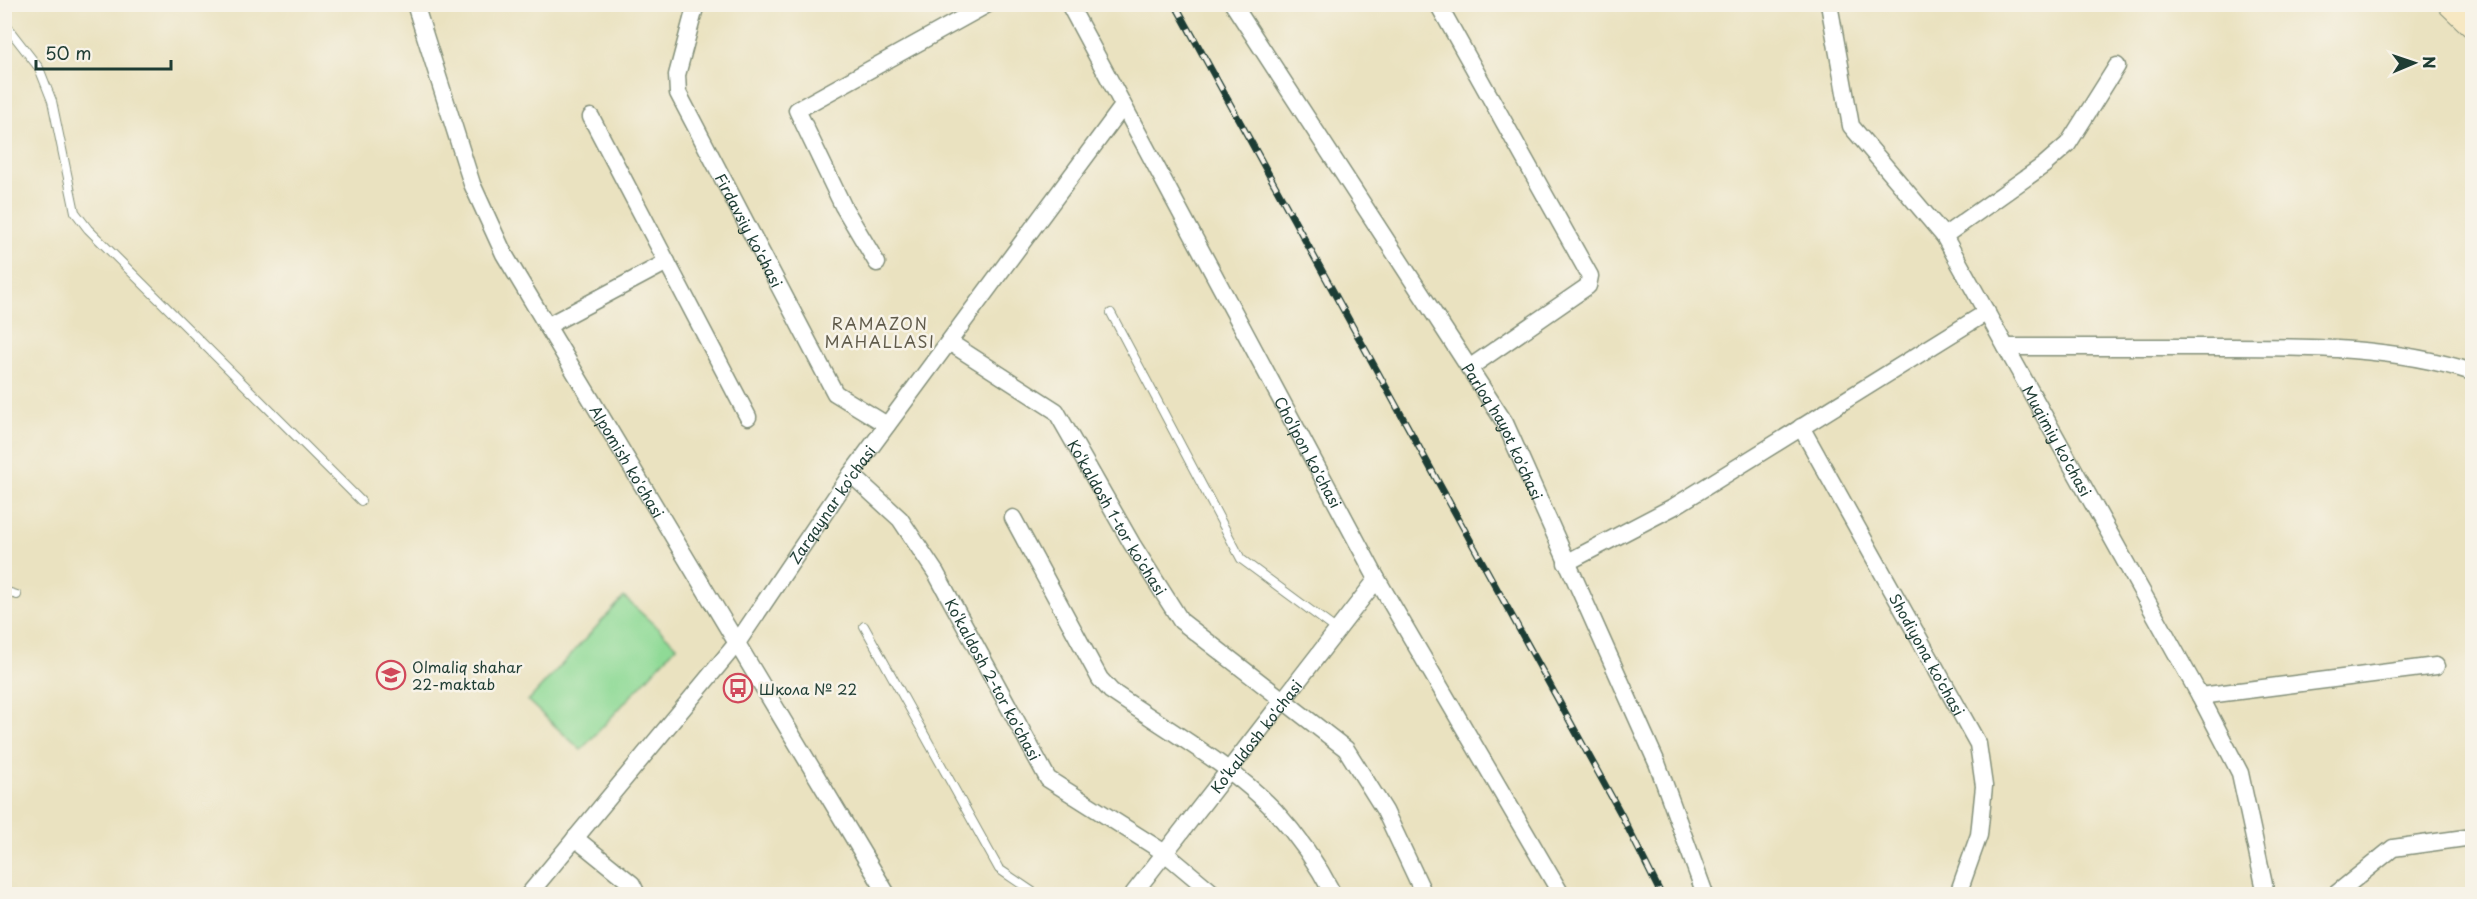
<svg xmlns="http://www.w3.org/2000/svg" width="2477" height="899" viewBox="0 0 2477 899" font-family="'Playpen Sans',sans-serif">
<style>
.green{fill:#8fda96;stroke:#578c65;stroke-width:1.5}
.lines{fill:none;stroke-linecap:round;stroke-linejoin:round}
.lane-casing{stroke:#84907a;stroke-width:10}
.street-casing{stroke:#84907a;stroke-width:19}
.secondary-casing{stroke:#84907a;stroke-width:26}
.lane{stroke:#fff;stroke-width:8}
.street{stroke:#fff;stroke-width:16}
.secondary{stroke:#f7e8c3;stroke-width:24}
.rail-casing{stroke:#1f3d34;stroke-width:7}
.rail{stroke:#f7f3e8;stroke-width:4.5;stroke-dasharray:14;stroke-linecap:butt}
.labels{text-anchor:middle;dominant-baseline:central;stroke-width:5;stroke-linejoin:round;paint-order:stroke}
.street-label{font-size:15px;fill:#1f3d34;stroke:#f7f3e8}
.poi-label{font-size:15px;fill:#1f3d34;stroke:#f7f3e8;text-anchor:start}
.neighbourhood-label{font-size:16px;letter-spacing:1.5px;fill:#615c4c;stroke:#f7f3e8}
</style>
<rect width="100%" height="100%" fill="#f7f3e8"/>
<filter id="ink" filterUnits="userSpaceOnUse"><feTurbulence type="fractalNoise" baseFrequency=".0167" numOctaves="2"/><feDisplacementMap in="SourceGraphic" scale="12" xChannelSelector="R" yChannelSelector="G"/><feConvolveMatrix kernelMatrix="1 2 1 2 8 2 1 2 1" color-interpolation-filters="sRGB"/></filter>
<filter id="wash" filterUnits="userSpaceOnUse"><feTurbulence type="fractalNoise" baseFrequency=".008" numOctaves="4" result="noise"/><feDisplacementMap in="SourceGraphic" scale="24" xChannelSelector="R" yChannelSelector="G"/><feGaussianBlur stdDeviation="1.35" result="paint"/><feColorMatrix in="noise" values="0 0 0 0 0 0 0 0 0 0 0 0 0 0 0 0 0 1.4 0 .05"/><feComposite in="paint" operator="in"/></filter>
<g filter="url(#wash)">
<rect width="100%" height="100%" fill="#eae2c0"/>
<!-- green -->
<polygon class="green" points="624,597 677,646 581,750 528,701"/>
</g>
<g filter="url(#ink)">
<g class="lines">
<!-- lane casing -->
<g class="lane-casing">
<g id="lane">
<polyline points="4,23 39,68 52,101 75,212 88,229 361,501"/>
<polyline points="1111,313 1241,559 1337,630"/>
<polyline points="4,591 17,595"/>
<polyline points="864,626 999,869 1036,894"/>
</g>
</g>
<!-- street casing -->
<g class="street-casing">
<g id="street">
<path id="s1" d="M415,4L472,184L504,254L887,894"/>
<path id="s2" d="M696,4L677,75L678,93L835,393L887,425"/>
<path id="s3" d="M1069,4L1377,579L1561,894"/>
<path id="s4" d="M1233,4L1505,423L1657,763L1705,894"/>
<polyline points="1438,4 1590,276 1588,286 1469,368"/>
<path id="s5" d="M1829,4L1851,126L1944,236L2200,696L2240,773L2266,894"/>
<polyline points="591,117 748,417"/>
<polyline points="1944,236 2044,165 2068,144 2117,66"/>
<polyline points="877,263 843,206 797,110 988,4"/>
<polyline points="547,326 667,262"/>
<path id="s6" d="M949,342L1056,411L1132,544L1181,621L1346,749L1385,811L1424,894"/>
<path d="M2006,347C2078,347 2149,347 2220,347C2304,347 2392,346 2472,372"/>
<path id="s7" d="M1801,427L1978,744L1984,786L1979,835L1958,894"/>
<path id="s8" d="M851,474L900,519L936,573L1048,779L1165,853L1214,894"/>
<path d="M1013,518L1100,679L1111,691C1163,727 1233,766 1275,811C1298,836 1318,865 1333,894"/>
<polyline points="1566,563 1675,506 1987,312"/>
<polyline points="2200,696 2436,666"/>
<polyline points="575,838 632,884 637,894"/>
<path id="s9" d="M529,894L737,643L851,474L1123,106"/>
<path id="s10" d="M1133,894L1377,579"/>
<polyline points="2336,894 2393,848 2472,837"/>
</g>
</g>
<!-- secondary casing -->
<g class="secondary-casing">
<polyline id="secondary" points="2450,4 2472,25"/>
</g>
<!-- lane -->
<use href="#lane" class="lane"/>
<!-- street -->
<use href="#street" class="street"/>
<!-- secondary -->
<use href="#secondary" class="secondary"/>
<!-- rail casing -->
<g class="rail-casing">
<polyline id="rail" points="1175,4 1621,814 1661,894"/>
</g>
<!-- rail -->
<use href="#rail" class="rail"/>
</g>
</g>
<!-- icons -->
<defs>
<g id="school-ring" transform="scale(1.5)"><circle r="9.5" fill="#f7f3e8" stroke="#d1495b" stroke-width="1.5"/><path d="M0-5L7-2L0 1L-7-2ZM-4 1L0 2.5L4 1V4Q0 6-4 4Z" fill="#d1495b"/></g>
<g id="bus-ring" transform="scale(1.5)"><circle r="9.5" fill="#f7f3e8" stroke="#d1495b" stroke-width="1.5"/><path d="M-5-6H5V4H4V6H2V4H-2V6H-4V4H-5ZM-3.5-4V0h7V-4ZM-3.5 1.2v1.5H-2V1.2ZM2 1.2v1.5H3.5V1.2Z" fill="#d1495b"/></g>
</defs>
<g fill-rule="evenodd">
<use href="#school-ring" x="391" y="675"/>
<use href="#bus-ring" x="738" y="688"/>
</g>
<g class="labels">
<!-- street labels -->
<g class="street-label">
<text stroke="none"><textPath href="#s2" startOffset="246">Firdavsiy ko'chasi</textPath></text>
<text stroke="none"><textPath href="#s4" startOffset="506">Parloq hayot ko'chasi</textPath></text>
<text stroke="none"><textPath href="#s5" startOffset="502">Muqimiy ko'chasi</textPath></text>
<text stroke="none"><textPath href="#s3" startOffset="508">Cho‘lpon ko'chasi</textPath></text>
<text stroke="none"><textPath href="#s1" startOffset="507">Alpomish ko'chasi</textPath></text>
<text stroke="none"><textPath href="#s9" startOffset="494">Zarqaynar ko'chasi</textPath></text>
<text stroke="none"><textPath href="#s6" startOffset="250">Ko‘kaldosh 1-tor ko'chasi</textPath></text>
<text stroke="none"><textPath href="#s7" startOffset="260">Shodiyona ko'chasi</textPath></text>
<text stroke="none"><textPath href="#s8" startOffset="252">Ko‘kaldosh 2-tor ko'chasi</textPath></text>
<text stroke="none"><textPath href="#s10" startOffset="200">Ko‘kaldosh ko'chasi</textPath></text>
</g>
<!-- poi labels -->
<g class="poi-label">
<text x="412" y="666">Olmaliq shahar<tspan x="412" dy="17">22-maktab</tspan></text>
<text x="759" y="688">Школа № 22</text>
</g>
<!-- neighbourhood labels -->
<g class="neighbourhood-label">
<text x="880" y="323">RAMAZON<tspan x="880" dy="18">MAHALLASI</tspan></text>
</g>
</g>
<!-- margin -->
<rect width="2477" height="899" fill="none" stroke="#f7f3e8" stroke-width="24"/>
<!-- north arrow -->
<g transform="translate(2414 63) rotate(88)" stroke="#f7f3e8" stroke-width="4.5" paint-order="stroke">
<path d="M0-4.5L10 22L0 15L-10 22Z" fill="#1f3d34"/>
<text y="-9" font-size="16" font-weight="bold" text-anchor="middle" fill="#1f3d34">N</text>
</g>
<!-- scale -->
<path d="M36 60v9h135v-9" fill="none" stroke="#1f3d34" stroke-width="3"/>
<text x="45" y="60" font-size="18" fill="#1f3d34" stroke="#f7f3e8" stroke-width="4.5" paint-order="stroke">50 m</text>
</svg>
